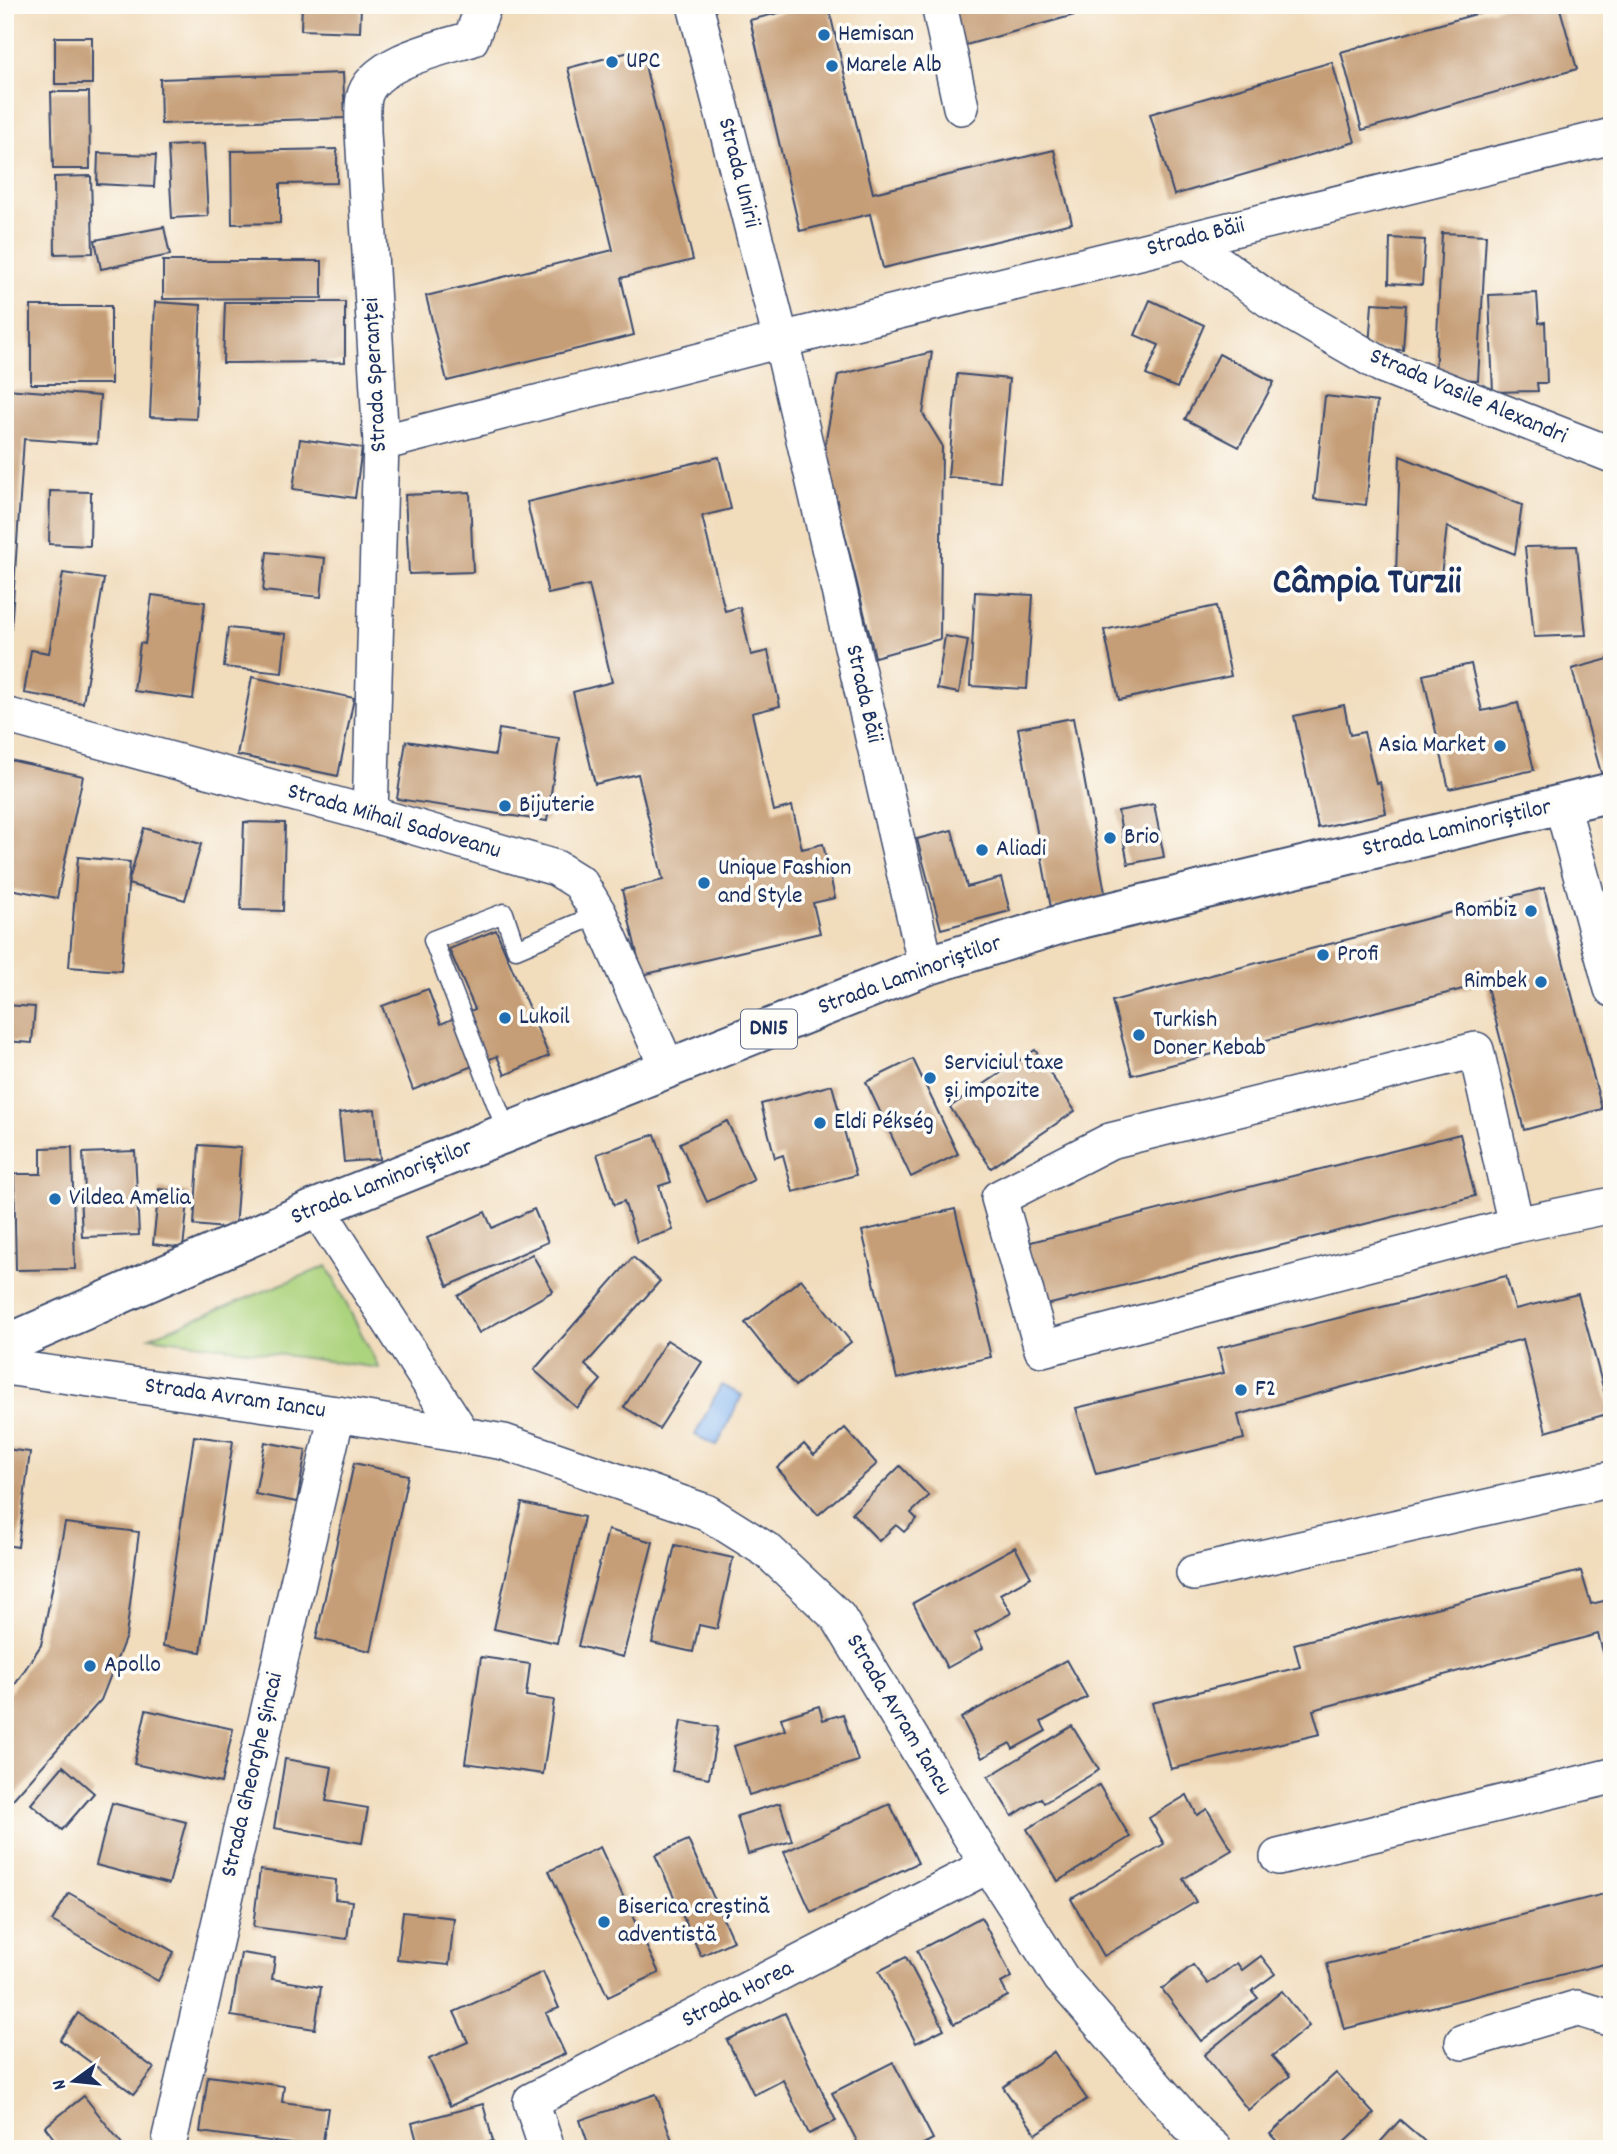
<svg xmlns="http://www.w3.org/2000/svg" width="1617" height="2154" viewBox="0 0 1617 2154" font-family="Dekko,sans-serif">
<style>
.green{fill:#acd37d;stroke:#64816e;stroke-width:2}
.water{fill:#84b5f0;stroke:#5072a7;stroke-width:2}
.building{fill:#c59d76}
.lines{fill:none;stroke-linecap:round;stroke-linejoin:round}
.service-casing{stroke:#3b496c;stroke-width:21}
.minor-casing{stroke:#3b496c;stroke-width:38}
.primary-casing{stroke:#3b496c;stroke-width:42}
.service{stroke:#fff;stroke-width:18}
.minor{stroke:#fff;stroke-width:35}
.primary{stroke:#fff;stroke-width:38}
.poi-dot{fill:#1f6fb2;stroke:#fdfcf7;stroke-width:2.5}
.labels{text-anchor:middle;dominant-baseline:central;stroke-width:7;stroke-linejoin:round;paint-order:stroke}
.shield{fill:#fdfcf7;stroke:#5f6c8c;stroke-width:2}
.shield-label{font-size:23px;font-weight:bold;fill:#1b2f5e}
.poi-label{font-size:24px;fill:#1b2f5e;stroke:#fdfcf7;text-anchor:start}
.street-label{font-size:24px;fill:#1b2f5e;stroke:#fdfcf7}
.town-label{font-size:38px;font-weight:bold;fill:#1b2f5e;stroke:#fdfcf7}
</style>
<rect width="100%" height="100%" fill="#fdfcf7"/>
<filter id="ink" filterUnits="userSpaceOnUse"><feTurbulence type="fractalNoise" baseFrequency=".0143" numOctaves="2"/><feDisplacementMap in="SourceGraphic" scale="14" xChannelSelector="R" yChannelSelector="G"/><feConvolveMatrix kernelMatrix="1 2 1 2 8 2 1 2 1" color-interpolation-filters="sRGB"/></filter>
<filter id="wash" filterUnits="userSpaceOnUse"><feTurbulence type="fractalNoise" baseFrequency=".00686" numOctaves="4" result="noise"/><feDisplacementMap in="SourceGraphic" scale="28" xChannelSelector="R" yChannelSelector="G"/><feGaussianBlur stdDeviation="1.57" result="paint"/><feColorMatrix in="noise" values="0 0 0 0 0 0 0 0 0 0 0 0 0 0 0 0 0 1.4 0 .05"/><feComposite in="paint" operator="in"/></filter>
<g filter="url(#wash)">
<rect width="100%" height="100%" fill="#f1dcbc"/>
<!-- green -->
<polygon class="green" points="327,1266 379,1368 150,1337"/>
<!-- water -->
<polygon class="water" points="721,1385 742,1395 717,1446 695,1435"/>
<g id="blocks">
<!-- building -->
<g class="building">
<polygon points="302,5 361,5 360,32 301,30"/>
<polygon points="811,5 828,5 873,193 1054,150 1072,223 883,268 870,214 800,231 750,20"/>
<polygon points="943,5 1107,5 1107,6 955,48"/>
<polygon points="1508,5 1559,5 1577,69 1362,130 1341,52"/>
<rect x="55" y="37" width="37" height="47"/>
<polygon points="641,49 693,260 621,278 634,335 447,381 426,296 613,250 568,68"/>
<polygon points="1332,62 1355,142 1174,195 1150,114"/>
<polygon points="343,73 345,118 161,124 160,79"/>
<polygon points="51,92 89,92 90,169 53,169"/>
<polygon points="204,144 208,216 172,218 168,146"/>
<polygon points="337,149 337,183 280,184 280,223 232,224 231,151"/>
<polygon points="98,153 156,155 154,187 97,184"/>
<polygon points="91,176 93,253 55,254 54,177"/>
<polygon points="164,227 170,255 101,269 95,240"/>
<polygon points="1442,233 1486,235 1478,380 1435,378"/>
<polygon points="1390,238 1425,240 1422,285 1389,283"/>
<polygon points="163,261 322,261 322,298 163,299"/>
<polygon points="1537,293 1539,323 1545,322 1547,383 1537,383 1538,391 1493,392 1489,295"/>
<polygon points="1150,300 1204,325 1177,388 1146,375 1159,345 1135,335"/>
<polygon points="155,302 201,305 196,419 150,417"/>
<polygon points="225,302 345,302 345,362 223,363"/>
<polygon points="1372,303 1406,305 1403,350 1369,348"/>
<rect x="31" y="306" width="80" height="78"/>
<polygon points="932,352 923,414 942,445 940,639 875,657 824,449 838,375"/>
<polygon points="1219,354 1274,382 1239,447 1185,419"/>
<polygon points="957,374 1009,379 1000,482 948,477"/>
<polygon points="1610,375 1612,375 1612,440 1604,439"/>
<polygon points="5,389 100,396 97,444 24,439 11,631 5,631"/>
<polygon points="1325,396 1377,402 1366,505 1314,499"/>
<polygon points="300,439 362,448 355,498 293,489"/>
<polygon points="1400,456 1522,505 1515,554 1447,527 1441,575 1396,574"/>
<polygon points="719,457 731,509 702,516 725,611 740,607 751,655 768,651 780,706 752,713 774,811 792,806 802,849 823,844 835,898 813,903 820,933 642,975 622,890 663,880 638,774 595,784 573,692 612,682 589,585 548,594 527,502"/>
<polygon points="50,491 91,492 90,546 49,544"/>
<polygon points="470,492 473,572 409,574 405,495"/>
<polygon points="1577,546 1586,635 1534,637 1525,547"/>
<polygon points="267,552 325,558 321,597 263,591"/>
<polygon points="63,573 104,579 83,703 24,693 31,650 49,653"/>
<polygon points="975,592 1033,595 1027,689 970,686"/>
<polygon points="152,595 205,602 193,699 134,691 140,643 145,644"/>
<polygon points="1216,606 1231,676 1119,700 1104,630"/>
<polygon points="228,628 286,634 282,673 224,667"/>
<polygon points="945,636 968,640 959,693 937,689"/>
<polygon points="1612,658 1612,777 1603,780 1572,669"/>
<polygon points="1471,664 1482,711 1518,703 1534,770 1449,789 1423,675"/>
<polygon points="252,677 354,698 338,776 237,755"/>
<polygon points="1344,705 1350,735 1364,732 1376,783 1380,782 1386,813 1318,828 1294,716"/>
<polygon points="1073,718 1106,898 1051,908 1018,728"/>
<polygon points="499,729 559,738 547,821 397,799 406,741 495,755"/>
<polygon points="5,759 83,776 57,898 5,888"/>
<polygon points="1154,804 1164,857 1128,864 1118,811"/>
<polygon points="244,822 285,823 283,911 241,910"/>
<polygon points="144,828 201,844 185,900 128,884"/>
<polygon points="952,830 967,887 1001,878 1010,911 941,929 917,839"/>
<polygon points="78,857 130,862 121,971 69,967"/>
<polygon points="1544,888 1602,1109 1524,1130 1486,983 1132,1075 1112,1001"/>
<polygon points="496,930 549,1056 505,1075 497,1056 413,1090 382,1006 428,989 441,1024 475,1009 449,949"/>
<polygon points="5,1005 35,1007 32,1043 5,1041"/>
<polygon points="1035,1050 1075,1111 991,1168 950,1107"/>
<polygon points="913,1059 958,1154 911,1177 866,1082"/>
<polygon points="832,1085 856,1175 793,1192 783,1155 775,1158 761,1104"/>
<polygon points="375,1109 380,1159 344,1162 339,1113"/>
<polygon points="727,1121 754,1180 707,1202 680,1143"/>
<polygon points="655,1134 671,1182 659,1186 673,1230 637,1242 624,1201 614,1205 597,1154"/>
<polygon points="1460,1134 1475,1196 1043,1306 1027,1243"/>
<polygon points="199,1145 241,1148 235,1229 194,1225"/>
<polygon points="72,1147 75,1269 16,1270 14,1174 41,1174 41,1148"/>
<polygon points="135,1151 139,1235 82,1237 80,1191 85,1191 83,1153"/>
<polygon points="159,1189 189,1192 183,1248 153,1244"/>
<polygon points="534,1209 548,1242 448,1286 427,1238 485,1212 492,1228"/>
<polygon points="955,1209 991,1357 897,1379 862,1231"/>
<polygon points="532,1254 553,1291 479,1333 458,1296"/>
<polygon points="633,1257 660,1281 585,1365 601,1380 577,1408 534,1370"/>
<polygon points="1506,1276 1515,1309 1578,1294 1610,1413 1546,1432 1523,1339 1238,1415 1244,1439 1096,1474 1076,1408 1224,1373 1218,1348"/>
<polygon points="801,1279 851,1342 795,1386 745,1323"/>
<polygon points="667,1340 702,1362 659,1429 624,1407"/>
<polygon points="845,1428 877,1464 818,1515 777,1468 804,1444 814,1455"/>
<polygon points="194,1436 233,1441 201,1652 163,1646"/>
<polygon points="265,1442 306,1450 297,1502 255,1494"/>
<polygon points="5,1449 30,1452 18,1547 5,1545"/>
<polygon points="354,1463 408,1475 371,1651 316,1639"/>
<polygon points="900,1466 929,1496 911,1513 917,1519 904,1532 896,1525 879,1541 852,1513"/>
<polygon points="522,1503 584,1517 557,1643 494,1629"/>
<polygon points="65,1523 139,1532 126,1636 101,1700 5,1808 5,1700 41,1645"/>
<polygon points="608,1530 653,1542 623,1657 578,1646"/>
<polygon points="675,1545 733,1558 717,1629 699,1625 693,1652 652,1643"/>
<polygon points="1015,1547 1031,1577 1000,1594 1011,1613 975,1633 983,1648 947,1668 913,1603"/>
<polygon points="1581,1571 1591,1604 1612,1599 1612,1684 1598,1634 1313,1710 1320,1734 1171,1769 1152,1703 1300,1667 1294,1644"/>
<polygon points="481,1657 530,1664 526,1696 554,1700 543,1774 465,1763"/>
<polygon points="1066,1660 1087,1697 1041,1722 1046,1731 1013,1749 1010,1743 982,1758 961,1718"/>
<polygon points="819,1706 823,1720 843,1714 858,1761 749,1795 734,1746 785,1730 781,1718"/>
<polygon points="146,1710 233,1729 221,1783 134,1764"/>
<polygon points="681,1721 718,1727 709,1778 672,1771"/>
<polygon points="1072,1726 1099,1770 1044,1803 1041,1798 1012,1816 988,1777"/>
<polygon points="285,1759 332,1767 326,1801 368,1808 362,1843 274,1828"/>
<polygon points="63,1766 94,1793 62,1830 31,1804"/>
<polygon points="1099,1785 1130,1837 1058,1881 1027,1829"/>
<polygon points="1187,1795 1197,1815 1207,1809 1232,1850 1183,1879 1196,1902 1104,1956 1071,1899 1164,1844 1149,1818"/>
<polygon points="112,1803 186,1822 169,1884 96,1865"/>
<polygon points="780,1803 792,1841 748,1854 737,1816"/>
<polygon points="890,1804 918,1863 811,1912 784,1852"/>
<polygon points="688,1840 733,1941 701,1956 655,1855"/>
<polygon points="600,1847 659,1973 608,1997 549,1871"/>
<polygon points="260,1870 336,1880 335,1899 352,1901 347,1939 253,1927"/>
<polygon points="1612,1892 1612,1962 1344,2029 1327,1964"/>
<polygon points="69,1893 174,1952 158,1981 52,1921"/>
<polygon points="403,1912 454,1918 449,1965 397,1960"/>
<polygon points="981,1917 1012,1977 1001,1983 1008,1996 954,2024 917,1951"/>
<polygon points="241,1953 275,1958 272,1979 321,1987 315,2029 231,2016"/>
<polygon points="1261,1956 1275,1974 1252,1991 1258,1998 1201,2041 1162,1989 1193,1965 1208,1984 1237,1963 1242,1970"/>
<polygon points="906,1957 944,2029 916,2043 879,1971"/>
<polygon points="543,1972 559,2008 546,2013 565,2054 450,2106 429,2059 468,2042 454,2012"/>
<polygon points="1282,1991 1309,2026 1272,2056 1290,2076 1248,2110 1204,2055"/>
<polygon points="78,2013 154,2068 134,2094 60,2040"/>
<polygon points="785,2013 836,2121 809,2134 783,2080 754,2095 727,2040"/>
<polygon points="1054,2052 1087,2099 1036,2134 1003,2087"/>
<polygon points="893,2062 933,2139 914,2149 861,2149 832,2093"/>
<polygon points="1336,2073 1374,2114 1337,2149 1284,2149 1270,2134"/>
<polygon points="208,2076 284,2086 282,2102 328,2108 322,2148 200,2132"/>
<polygon points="656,2094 675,2149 590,2149 580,2120"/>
<polygon points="84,2096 126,2149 62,2149 45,2127"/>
<polygon points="483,2104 493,2141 464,2149 419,2149 412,2123"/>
<polygon points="1400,2120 1429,2145 1426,2149 1374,2149"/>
</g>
</g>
</g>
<g filter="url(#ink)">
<use href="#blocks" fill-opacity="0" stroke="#3b496c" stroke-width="2"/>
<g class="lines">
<!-- service casing -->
<g class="service-casing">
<polyline id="service" points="507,1132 433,940 504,913 516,949 599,914"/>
</g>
<!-- minor casing -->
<g class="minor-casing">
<g id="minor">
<polyline points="695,5 781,340 926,966"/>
<polyline points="939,5 961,107"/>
<polyline points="1187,240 1271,301 1382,365 1612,455"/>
<polyline points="381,443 781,340 1612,136"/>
<polyline points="5,715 370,814 556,868 580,883 599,914 668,1069"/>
<polyline points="1562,805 1612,989"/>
<path d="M370,814L381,443L363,132C363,121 362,108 364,98C372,62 441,48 471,39L484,5"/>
<polyline points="317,1208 463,1435"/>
<polyline points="1516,1225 1042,1349 999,1198 1110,1141 1476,1050 1516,1225 1612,1205"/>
<polyline points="5,1367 337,1414 504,1442 706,1512 768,1551 838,1617 972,1839 1061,1978 1197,2134 1214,2149"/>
<polyline points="1194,1573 1612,1479"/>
<polyline points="1278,1857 1612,1776"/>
<polyline points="1463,2042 1577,2008 1612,2019"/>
<polyline points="170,2137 337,1414"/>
<polyline points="547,2149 531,2101 989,1865"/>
</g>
</g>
<!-- primary casing -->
<g class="primary-casing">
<polyline id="primary" points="5,1345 317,1208 926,966 1068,922 1612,792"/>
</g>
<!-- service -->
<use href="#service" class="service"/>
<!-- minor -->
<use href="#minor" class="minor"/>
<!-- primary -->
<use href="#primary" class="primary"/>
</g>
</g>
<!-- markers -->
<g class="poi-dot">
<circle cx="824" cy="35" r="7"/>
<circle cx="612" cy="62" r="7"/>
<circle cx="832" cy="66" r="7"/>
<circle cx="1500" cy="746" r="7"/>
<circle cx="505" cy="806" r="7"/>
<circle cx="1110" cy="838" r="7"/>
<circle cx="982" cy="850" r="7"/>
<circle cx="704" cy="883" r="7"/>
<circle cx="1531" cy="911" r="7"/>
<circle cx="1323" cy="955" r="7"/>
<circle cx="1541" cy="982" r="7"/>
<circle cx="505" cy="1018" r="7"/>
<circle cx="1139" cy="1035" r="7"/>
<circle cx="930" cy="1078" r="7"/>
<circle cx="820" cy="1123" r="7"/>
<circle cx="55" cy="1199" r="7"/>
<circle cx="1241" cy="1390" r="7"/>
<circle cx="90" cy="1666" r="7"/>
<circle cx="604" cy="1922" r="7"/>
</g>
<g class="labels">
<!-- shield labels -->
<rect class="shield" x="741" y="1009.5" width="56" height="39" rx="5"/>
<g class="shield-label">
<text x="769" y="1029">DN15</text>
</g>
<!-- poi labels -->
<g class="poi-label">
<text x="838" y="35">Hemisan</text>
<text x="626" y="62">UPC</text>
<text x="846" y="66">Marele Alb</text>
<text x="1486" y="746" text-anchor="end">Asia Market</text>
<text x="519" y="806">Bijuterie</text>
<text x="1124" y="838">Brio</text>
<text x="996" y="850">Aliadi</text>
<text x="718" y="869">Unique Fashion<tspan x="718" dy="28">and Style</tspan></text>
<text x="1517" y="911" text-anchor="end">Rombiz</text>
<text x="1337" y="955">Profi</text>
<text x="1527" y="982" text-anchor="end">Rimbek</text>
<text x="519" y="1018">Lukoil</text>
<text x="1153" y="1021">Turkish<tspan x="1153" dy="28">Doner Kebab</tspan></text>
<text x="944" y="1064">Serviciul taxe<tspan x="944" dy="28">și impozite</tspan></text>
<text x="834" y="1123">Eldi Pékség</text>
<text x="69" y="1199">Vildea Amelia</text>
<text x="1255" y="1390">F2</text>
<text x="104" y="1666">Apollo</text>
<text x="618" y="1908">Biserica creștină<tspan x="618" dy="28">adventistă</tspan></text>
</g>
<!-- street labels -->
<g class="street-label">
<text transform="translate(738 173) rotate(76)">Strada Unirii</text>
<text transform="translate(1196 238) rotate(-14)">Strada Băii</text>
<text transform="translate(376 375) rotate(-93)">Strada Speranței</text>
<text transform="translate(1468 397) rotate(23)">Strada Vasile Alexandri</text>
<text transform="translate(863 694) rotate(77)">Strada Băii</text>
<text transform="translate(394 822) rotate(16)">Strada Mihail Sadoveanu</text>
<text transform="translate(1457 829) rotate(-13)">Strada Laminoriștilor</text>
<text transform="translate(910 976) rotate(-20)">Strada Laminoriștilor</text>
<text transform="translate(382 1183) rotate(-22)">Strada Laminoriștilor</text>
<text transform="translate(235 1399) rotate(8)">Strada Avram Iancu</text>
<text transform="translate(898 1715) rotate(59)">Strada Avram Iancu</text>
<text transform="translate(253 1775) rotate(-77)">Strada Gheorghe Șincai</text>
<text transform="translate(738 1995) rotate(-27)">Strada Horea</text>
</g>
<!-- town labels -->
<g class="town-label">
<text x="1367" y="584">Câmpia Turzii</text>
</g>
</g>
<!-- margin -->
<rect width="1617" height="2154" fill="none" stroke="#fdfcf7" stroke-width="28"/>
<!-- north arrow -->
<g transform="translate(74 2081) rotate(255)" stroke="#fdfcf7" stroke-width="5" paint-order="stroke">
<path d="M0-5L12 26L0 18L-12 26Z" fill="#1b2f5e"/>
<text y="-10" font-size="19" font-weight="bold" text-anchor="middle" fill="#1b2f5e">N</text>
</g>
</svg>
